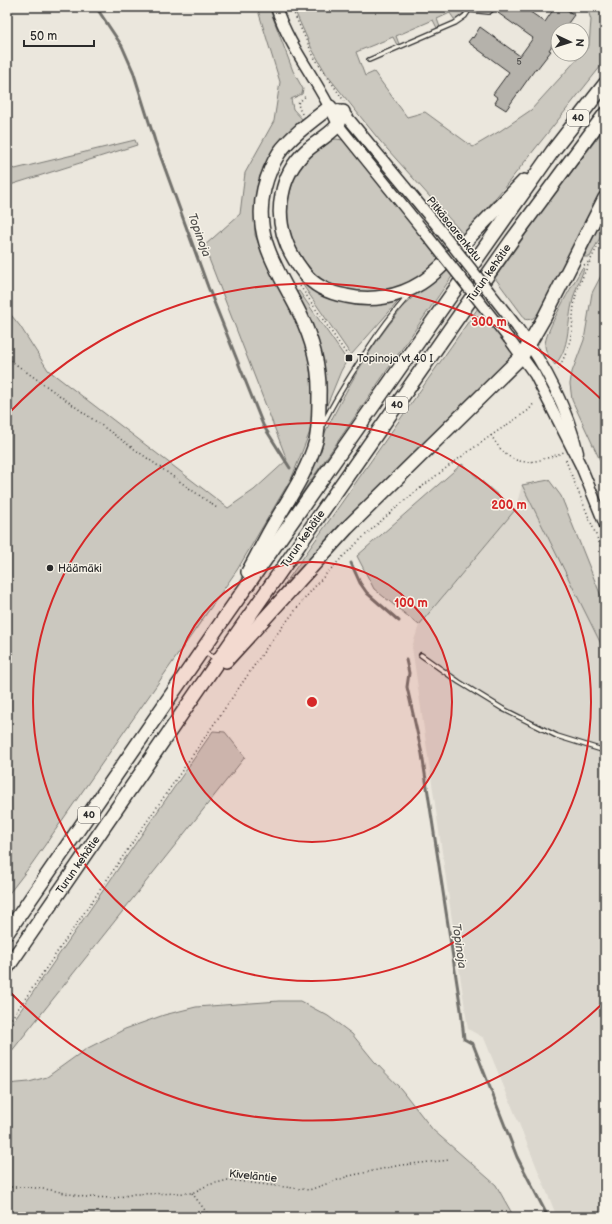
<svg xmlns="http://www.w3.org/2000/svg" width="612" height="1224" viewBox="0 0 612 1224" font-family="'Balsamiq Sans',sans-serif">
<style>
.built{fill:#dbd7ce}
.green{fill:#cbc8bf;stroke:#7b7a75}
.lines{fill:none;stroke-linecap:round;stroke-linejoin:round}
.stream{stroke:#72716c;stroke-width:3}
.building{fill:#b5b2ab;stroke:#2b2b2b}
.lane-casing{stroke:#2b2b2b;stroke-width:6}
.secondary-casing{stroke:#2b2b2b;stroke-width:13}
.highway-casing{stroke:#2b2b2b;stroke-width:16}
.path{stroke:#2b2b2b;stroke-width:1.5;stroke-dasharray:1 3;stroke-linecap:butt}
.lane{stroke:#f7f3e8;stroke-width:3.5}
.secondary{stroke:#f7f3e8;stroke-width:10}
.highway{stroke:#f7f3e8;stroke-width:13}
.secondary-bridge-casing{stroke:#2b2b2b;stroke-width:13;stroke-linecap:butt}
.secondary-bridge{stroke:#f7f3e8;stroke-width:10}
.ring{fill:none;stroke:#d62828;stroke-width:2}
.poi-dot{fill:#2b2b2b;stroke:#f7f3e8;stroke-width:1.5}
.labels{text-anchor:middle;dominant-baseline:central;stroke-width:3;stroke-linejoin:round;paint-order:stroke}
.number-label{font-size:9px;fill:#4e4d4b}
.shield{fill:#f7f3e8;stroke:#686764;stroke-width:1}
.shield-label{font-size:10px;font-weight:bold;fill:#2b2b2b}
.street-label{font-size:11px;fill:#2b2b2b;stroke:#f7f3e8}
.poi-label{font-size:11px;fill:#2b2b2b;stroke:#f7f3e8;text-anchor:start}
.water-label{font-size:12px;font-style:italic;fill:#555451;stroke:#f7f3e8}
.centre{fill:#d62828;stroke:#f7f3e8;stroke-width:2}
.ring-label{font-size:12px;text-anchor:middle;font-weight:bold;fill:#d62828;stroke:#f7f3e8;stroke-width:3;stroke-linejoin:round;paint-order:stroke}
</style>
<rect width="100%" height="100%" fill="#ebe7dd"/>
<filter id="ink" filterUnits="userSpaceOnUse"><feTurbulence type="fractalNoise" baseFrequency=".025" numOctaves="2"/><feDisplacementMap in="SourceGraphic" scale="8" xChannelSelector="R" yChannelSelector="G"/><feConvolveMatrix kernelMatrix="1 2 1 2 8 2 1 2 1" color-interpolation-filters="sRGB"/></filter>
<g filter="url(#ink)">
<!-- built -->
<polygon class="built" points="522,485 605,652 605,1217 557,1217 484,1038 468,1029 412,647 419,625 515,510"/>
<!-- green -->
<g class="green">
<polygon points="257,7 269,7 293,71 303,89 302,94 291,99 293,109 303,120 278,143 260,176 255,201 255,235 270,271 299,326 308,354 313,394 311,429 292,477 237,570 31,865 7,896 7,310 20,326 48,370 228,508 254,490 287,460 204,246 240,214 245,173 274,121 280,82"/>
<polygon points="293,7 465,7 463,13 458,19 454,19 450,13 437,19 440,27 437,28 433,20 396,36 399,44 397,45 393,37 356,52 365,76 374,72 407,117 425,112 473,147 500,131 531,110 589,46 591,20 587,7 605,7 605,61 503,189 464,235 380,141 327,75 312,49"/>
<path d="M605,128V187L543,307C538,314 533,322 524,319V317L495,278L542,211Z"/>
<path d="M336,139L343,140L350,146L420,232L440,260C421,277 399,290 373,293C368,294 362,293 358,292C354,292 349,292 345,291C339,290 332,285 326,282C297,262 281,226 290,192C294,177 301,162 313,153C321,148 327,140 336,139Z"/>
<polygon points="135,140 137,145 7,186 7,167 15,169"/>
<polygon points="605,210 605,228 590,257 584,257"/>
<path d="M445,267L453,275L291,509L289,507C324,437 354,361 408,302C419,289 433,278 445,267Z"/>
<path d="M582,268L584,269C580,280 574,292 572,304C567,326 570,347 555,365C551,359 546,354 545,346C544,332 574,283 582,268Z"/>
<polygon points="605,268 605,471 572,400 570,384 572,372 584,340 592,293"/>
<path d="M300,276C319,287 344,308 368,305C380,303 392,298 404,295L351,355L298,278Z"/>
<polygon points="299,291 347,360 341,371 325,410 294,293"/>
<polygon points="478,308 515,356 340,525 270,605"/>
<polygon points="462,464 515,510 419,625 374,589 357,556"/>
<polygon points="549,480 561,496 605,606 605,652 522,485"/>
<polygon points="213,731 225,732 245,757 7,1057 7,1030"/>
<polygon points="279,1001 300,1001 328,1016 352,1034 374,1061 401,1089 433,1130 496,1185 514,1217 7,1217 7,1084 29,1082 47,1077 86,1049 125,1029 164,1015 196,1007"/>
</g>
<g class="lines">
<!-- stream -->
<g class="stream">
<polyline points="96,7 122,46 133,71 155,141 208,287 263,425 290,468"/>
<polyline points="351,563 360,583 367,593 399,621"/>
<polyline points="406,660 409,673 407,687 422,754 461,1010 464,1039 473,1044 517,1157 548,1217"/>
</g>
</g>
<!-- building -->
<polygon class="building" points="502,7 506,10 508,7 523,7 545,22 555,7 563,7 574,15 563,30 558,30 558,37 549,50 551,51 537,69 536,68 506,110 495,103 498,98 493,94 509,72 468,42 472,37 473,38 480,27 520,56 533,38 498,13"/>
<g class="lines">
<!-- lane casing -->
<g class="lane-casing">
<g id="lane">
<polyline points="469,10 489,12 495,7"/>
<polyline points="369,60 455,23 465,16 469,10 469,7"/>
<path d="M323,424C335,399 350,376 366,352C379,332 393,313 409,295"/>
<polyline points="204,651 215,659"/>
<polyline points="421,655 459,682 503,709 557,736 605,751"/>
</g>
</g>
<!-- secondary casing -->
<g class="secondary-casing">
<g id="secondary">
<path d="M276,7C290,50 321,84 338,125L426,234"/>
<polyline points="338,110 343,112 434,222"/>
<path d="M517,327C545,365 567,406 578,453"/>
<polyline points="509,339 535,375 541,387 581,466 605,525"/>
</g>
</g>
<!-- highway casing -->
<g class="highway-casing">
<g id="highway">
<path d="M343,112C341,117 340,123 337,126C328,136 316,142 306,151C294,162 285,178 282,195C276,224 286,250 304,273C314,286 330,293 346,296C371,302 399,297 421,283C437,273 450,257 463,244C483,223 504,202 524,181"/>
<path d="M248,572C256,558 263,543 271,529C287,501 307,473 316,441C319,427 319,410 319,395C320,368 312,339 300,314C280,273 252,238 264,189C267,177 272,164 279,153C292,135 312,121 330,107"/>
<polyline points="226,661 347,528 522,356 544,318 605,198"/>
<polyline points="7,933 225,617 404,362 552,152 605,84"/>
<polyline points="7,968 229,645 512,240 605,114"/>
</g>
</g>
<!-- path -->
<g class="path">
<polyline points="291,7 314,57 344,101"/>
<polyline points="302,114 299,108 298,103 307,95"/>
<polyline points="584,265 589,262"/>
<polyline points="300,286 352,362"/>
<polyline points="7,358 217,508"/>
<path d="M558,369C565,357 569,346 572,332C573,319 573,307 576,295C583,273 594,253 605,233"/>
<path d="M491,435C511,470 530,465 564,452"/>
<polyline points="566,460 569,469 605,557"/>
<path d="M7,1025L267,647C287,621 307,594 330,570C389,508 458,457 529,410L534,403"/>
<polyline points="7,1187 28,1187 51,1190 84,1197 115,1198 134,1194 192,1193 208,1185 228,1180 309,1190 349,1176 401,1165 450,1160"/>
<polyline points="192,1193 210,1217"/>
</g>
<!-- lane -->
<use href="#lane" class="lane"/>
<!-- secondary -->
<use href="#secondary" class="secondary"/>
<!-- highway -->
<use href="#highway" class="highway"/>
<!-- secondary-bridge casing -->
<g class="secondary-bridge-casing">
<g id="secondary-bridge">
<polyline points="434,222 517,327"/>
<polyline points="426,234 509,339"/>
</g>
</g>
<!-- secondary-bridge -->
<use href="#secondary-bridge" class="secondary-bridge"/>
</g>
</g>
<!-- distance rings -->
<circle cx="312" cy="702" r="140" fill="#d62828" fill-opacity=".12"/>
<g class="ring">
<circle cx="312" cy="702" r="140"/>
<circle cx="312" cy="702" r="279"/>
<path d="M603 1003A419 419 0 0 1 8 990M8 414A419 419 0 0 1 603 401"/>
</g>
<!-- markers -->
<g class="poi-dot">
<rect x="345" y="354" width="8" height="8" rx="2"/>
<circle cx="50" cy="568" r="4"/>
</g>
<g class="labels">
<!-- number labels -->
<g class="number-label">
<text x="519" y="62">5</text>
</g>
<!-- shield labels -->
<g class="shield">
<rect x="567" y="110" width="22" height="16" rx="3"/>
<rect x="386" y="397" width="22" height="16" rx="3"/>
<rect x="78" y="807" width="22" height="16" rx="3"/>
</g>
<g class="shield-label">
<text x="578" y="118">40</text>
<text x="397" y="405">40</text>
<text x="89" y="815">40</text>
</g>
<!-- street labels -->
<g class="street-label">
<text transform="translate(454 229) rotate(51)">Pitkäsaarenkatu</text>
<text transform="translate(489 273) rotate(-55)">Turun kehätie</text>
<text transform="translate(303 539) rotate(-55)">Turun kehätie</text>
<text transform="translate(78 865) rotate(-55)">Turun kehätie</text>
<text transform="translate(253 1176) rotate(6)">Kiveläntie</text>
</g>
<!-- poi labels -->
<g class="poi-label">
<text x="357" y="358">Topinoja vt 40 I</text>
<text x="58" y="568">Häämäki</text>
</g>
<!-- water labels -->
<g class="water-label">
<text transform="translate(199 235) rotate(70)">Topinoja</text>
<text transform="translate(459 946) rotate(82)">Topinoja</text>
</g>
</g>
<circle cx="312" cy="702" r="6" class="centre"/>
<g class="ring-label">
<text x="489" y="326">300 m</text>
<text x="509" y="509">200 m</text>
<text x="411" y="607">100 m</text>
</g>
<!-- margin -->
<rect width="612" height="1224" fill="none" stroke="#f7f3e8" stroke-width="24"/>
<rect x="12" y="12" width="588" height="1200" fill="none" stroke="#2b2b2b" stroke-width="1.5" filter="url(#ink)"/>
<!-- north arrow -->
<g transform="translate(570 42) rotate(94)"><circle r="19" fill="#f7f3e8" stroke="#a5a39c"/>
<path d="M0-3L7 15L0 10L-7 15Z" fill="#2b2b2b"/>
<text y="-6" font-size="11" font-weight="bold" text-anchor="middle" fill="#2b2b2b">N</text>
</g>
<!-- scale -->
<path d="M24 40v6h70v-6" fill="none" stroke="#2b2b2b" stroke-width="2"/>
<text x="30" y="40" font-size="12" fill="#2b2b2b" stroke="#f7f3e8" stroke-width="3" paint-order="stroke">50 m</text>
</svg>
